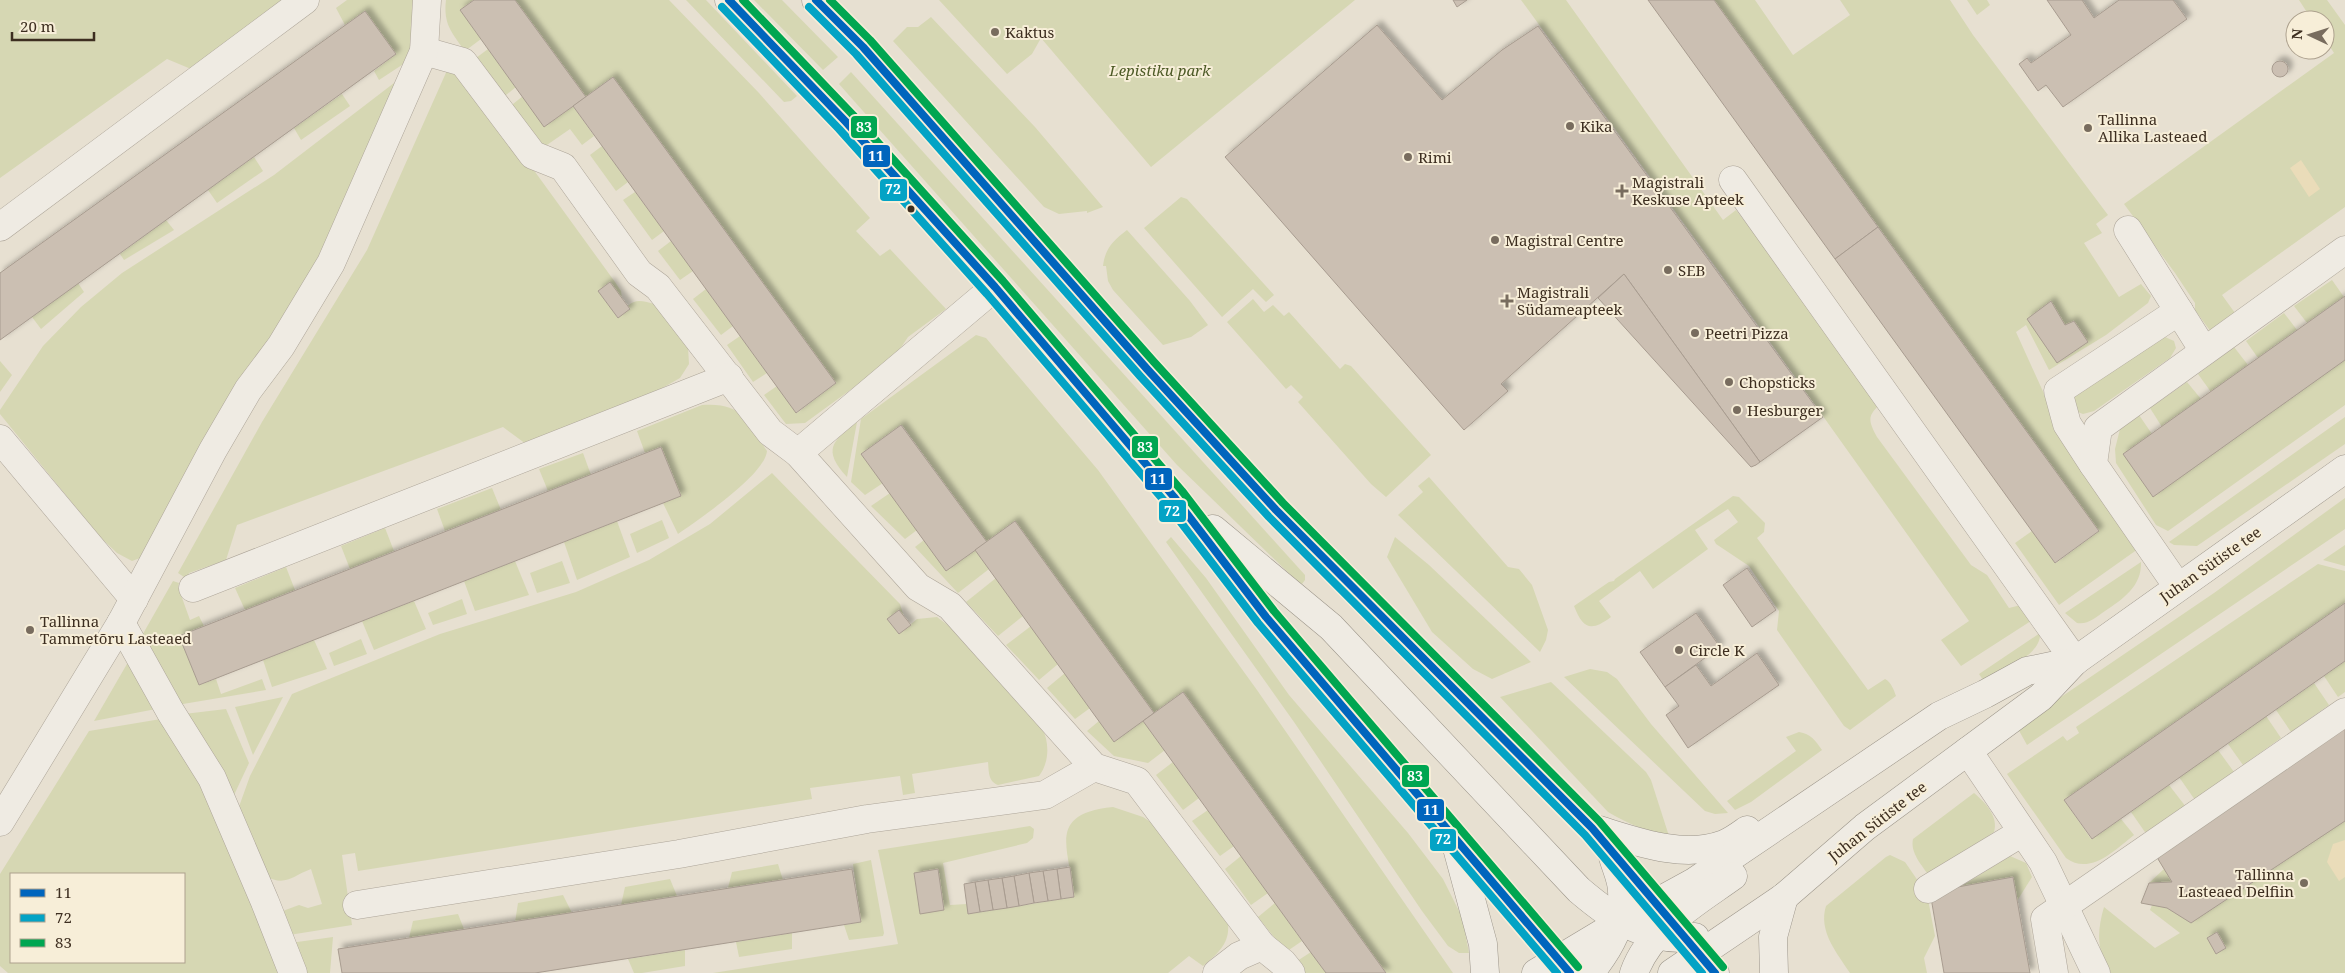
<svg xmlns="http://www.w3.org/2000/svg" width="2345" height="973" viewBox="0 0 2345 973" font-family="'Noto Serif',serif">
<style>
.green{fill:#d6d7b3;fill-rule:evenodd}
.sand{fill:#eadcb9}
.building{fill:#cbbfb2;stroke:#a89c90;filter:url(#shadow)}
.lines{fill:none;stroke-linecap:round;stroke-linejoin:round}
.street-casing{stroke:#ada599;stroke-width:29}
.secondary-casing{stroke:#9c958a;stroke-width:29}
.street{stroke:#efebe3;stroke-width:28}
.secondary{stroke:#efebe3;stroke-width:28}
.bus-1-casing{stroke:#f7eed8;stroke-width:11}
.bus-2-casing{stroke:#f7eed8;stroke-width:11}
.bus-3-casing{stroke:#f7eed8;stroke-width:11}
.bus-1{stroke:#0065bd;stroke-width:8}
.bus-2{stroke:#03a3c5;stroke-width:8}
.bus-3{stroke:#00a651;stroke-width:8}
.poi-dot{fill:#786c5e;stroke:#f7eed8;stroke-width:2}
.bus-dot{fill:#3d2e20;stroke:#f7eed8;stroke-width:2}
.labels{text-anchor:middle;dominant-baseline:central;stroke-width:4;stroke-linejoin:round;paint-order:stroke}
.poi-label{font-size:15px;fill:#3d2e20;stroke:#f7eed8;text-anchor:start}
.park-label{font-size:15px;font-style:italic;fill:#4d5a26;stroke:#f7eed8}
.street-label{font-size:15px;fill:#3d2e20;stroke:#f7eed8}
.line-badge{stroke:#f7eed8;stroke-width:2}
.badge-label{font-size:14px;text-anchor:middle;font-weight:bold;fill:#fff}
</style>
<defs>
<filter id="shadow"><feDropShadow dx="4.5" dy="-4.5" stdDeviation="2.5" flood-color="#0004"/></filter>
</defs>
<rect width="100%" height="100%" fill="#e7e0d1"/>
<!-- green -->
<g class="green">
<polygon points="0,0 289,0 191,69 167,59 0,178"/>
<polygon points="347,0 419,0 411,59 379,80 374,71 396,54 365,11 345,25 336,8"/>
<path d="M446,0H474L460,10L481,39L465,51C452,33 443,24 446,0Z"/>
<polygon points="515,0 669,0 759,93 870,218 856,231 880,256 890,249 946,309 908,337 894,358 805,423 786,424 764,395 777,386 797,413 836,383 613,77 586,97"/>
<polygon points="686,0 706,0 797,96 791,101 784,102"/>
<polygon points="754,0 782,0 838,57 823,70"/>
<polygon points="939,0 1355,0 1151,167 1041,38 1032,54 1007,74"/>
<path d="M1521,0H1566L1723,220L1736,210L1884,400C1869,415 1866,417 1877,437L1971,565L1987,575L2009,608L2025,604L2034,619L1961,666L1941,640L1969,621L1758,325Z"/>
<polygon points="1714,0 1755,0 1793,55 1850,15 1840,0 1950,0 1973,35 2108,215 2096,224 2102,233 2084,243 2119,297 2141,284 2151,296 2148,303 2106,335 2049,370 2026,325 2016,332 2075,462 2138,549 2059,605 2015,543 2032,531 2056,563 2099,531"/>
<polygon points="1967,0 1987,0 1990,5 1977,15"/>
<polygon points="2299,0 2327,0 2345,25 2345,207 2222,295 2235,313 2211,332 2195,310 2195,303 2175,273 2124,204 2334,53 2325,39 2325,20 2312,20"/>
<polygon points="931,17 1035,127 1103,207 1087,213 1087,211 1059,214 1044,207 893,41 907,27 918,27"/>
<polygon points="488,49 516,87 501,99 472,61"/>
<path d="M449,66L525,158L615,282L621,291L622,299L610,282L598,291L618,318C630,303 632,297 654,304L688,347L689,364L680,378L650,395L526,444L503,427L237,525L226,560L189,573L187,579L178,573L262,422L367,250Z"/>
<polygon points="851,72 1305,575 1305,580 1302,584 1299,583 1177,465 839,84"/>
<polygon points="394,83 398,83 352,203 143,557 132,561 117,553 99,536 0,414 0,410 43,346 81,307 122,273 274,175"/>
<polygon points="342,94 350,106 301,140 294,128"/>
<polygon points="523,96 573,106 594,136 582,145 570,129 544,147 508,108"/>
<polygon points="602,146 628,182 616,191 590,155"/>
<polygon points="254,157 263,171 217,203 208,190"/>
<polygon points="635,192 664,231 652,240 623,200"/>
<polygon points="1181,197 1187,199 1274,295 1266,302 1253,289 1222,317 1144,228"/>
<polygon points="166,220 174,230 124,260 120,254"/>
<path d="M1127,230L1190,301L1208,325L1191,337L1163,345L1113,290L1108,281L1106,266H1103C1105,248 1114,240 1127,230Z"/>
<polygon points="671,241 693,271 680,280 658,251"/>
<polygon points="2332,280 2344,297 2307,323 2294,306"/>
<polygon points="78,283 84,292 41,329 32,317"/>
<polygon points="706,289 733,326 721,335 693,299"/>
<polygon points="1253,299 1264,312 1273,305 1284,316 1289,312 1340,369 1345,364 1351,366 1431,455 1386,497 1371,484 1298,402 1303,397 1291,385 1286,389 1227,322"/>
<polygon points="2284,313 2297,330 2258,358 2246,341"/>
<polygon points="976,335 986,338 1098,470 1257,690 1453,973 1386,973 1183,692 1154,713 1015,521 987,542 902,425 861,454 883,483 865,495 851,482 861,419"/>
<polygon points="740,336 767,373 753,382 727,345"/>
<polygon points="2165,337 2174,341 2176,348 2170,358 2094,411 2083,414 2075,411 2073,399 2076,394"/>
<polygon points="2234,347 2248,365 2211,392 2198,374"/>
<polygon points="2345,360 2345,405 2168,531 2156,525 2116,463 2115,449 2120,429 2139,415 2152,434"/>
<polygon points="0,361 12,375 0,392"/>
<polygon points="2187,382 2201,399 2162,427 2150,408"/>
<path d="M702,405C743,402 746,421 767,451C765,475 698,520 678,534L663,503L681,496L661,447L645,453L637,431Z"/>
<polygon points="2345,417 2345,444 2197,546 2174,545 2169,542"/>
<path d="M857,422L847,477C822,450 832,441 857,422Z"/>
<polygon points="583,453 591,475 548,491 539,469"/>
<path d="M772,473L900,604L904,617L888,619L899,634L917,619L937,617L949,626L1042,728C1050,743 1049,763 1039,776L998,785C988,781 989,772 988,762L912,774L915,793L903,795L900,776L810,788L812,799L358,871L355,853L342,855L352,925L289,935L280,912L299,905L308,908L322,904L311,869C292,876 286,887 265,876L236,815L250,776L292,694L440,634L576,592L649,560L710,524Z"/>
<polygon points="1429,477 1508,567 1519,569 1532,585 1548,630 1546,640 1540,652 1398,515 1423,492 1418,486"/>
<polygon points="492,488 501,510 445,531 437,509"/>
<polygon points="890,493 917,530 905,539 871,506"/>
<path d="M1733,496L1739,497L1765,523L1764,532L1757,538L1868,690L1885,679C1891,682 1894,690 1896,696L1850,730L1844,726L1777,630L1779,611L1749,566L1716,544L1714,540L1738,522L1728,509L1695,530L1708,549L1653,589L1640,571L1599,601L1611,617C1591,632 1583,629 1574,606L1609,582L1614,581L1615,579Z"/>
<polygon points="2345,498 2345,529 2027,745 2017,727 2214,593"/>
<polygon points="662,520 669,538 637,553 630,534"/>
<polygon points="617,521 630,557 577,580 564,542"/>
<polygon points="385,528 394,551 350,569 341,546"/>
<polygon points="1171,537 1206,578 1289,695 1408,833 1443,879 1462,917 1469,953 1459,953 1448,946 1422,911 1294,722 1166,542"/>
<polygon points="1395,537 1429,565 1531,662 1492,679 1473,669 1432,632 1387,557"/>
<polygon points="924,540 975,550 989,569 958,593 915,547"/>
<polygon points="2345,545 2345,566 2323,560"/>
<polygon points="515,561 529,595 475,611 464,581"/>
<polygon points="562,561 570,583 537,593 530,573"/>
<path d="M2141,562C2142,586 2123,599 2105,611C2096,617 2088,625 2077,623L2065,613Z"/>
<path d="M2318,564L2345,571V603L2064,800L2091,839L2121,819L2134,835C2115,850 2090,876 2066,858L2007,774L2063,736L2067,741L2079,733L2076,727Z"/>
<polygon points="286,567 295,590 245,610 235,588"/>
<polygon points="996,578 1023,616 998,636 966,602"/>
<polygon points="173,581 179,583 178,588 183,590 181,595 190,620 199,616 204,626 179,636 199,685 216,679 221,694 262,679 266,690 177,705 140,639"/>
<polygon points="462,599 467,614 433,625 428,613"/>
<polygon points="414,601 426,629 374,650 362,621"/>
<polygon points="1031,626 1058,664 1039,680 1006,645"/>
<path d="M2040,633C2042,656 2001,670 1983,680L1979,674Z"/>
<polygon points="361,639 367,654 334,666 329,653"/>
<polygon points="314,640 327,669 272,687 263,660"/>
<polygon points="131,657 161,708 94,721"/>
<polygon points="2345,661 2345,692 2338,697 2324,676"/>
<polygon points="1590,669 1607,672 1617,679 1651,724 1728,813 1715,814 1705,811 1564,677"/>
<polygon points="1065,673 1090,708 1075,719 1047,688"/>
<path d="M1551,682L1646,772L1651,780L1669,836C1646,831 1628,824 1608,812L1500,697Z"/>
<polygon points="2314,683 2329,705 2291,732 2276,710"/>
<polygon points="283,697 253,755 235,707"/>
<polygon points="226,709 249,763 234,795 184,714"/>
<polygon points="2266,716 2281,738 2243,765 2228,744"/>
<path d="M167,718L183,743L284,973H8L0,966V874L89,731ZM11,874H184V962H11Z"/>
<path d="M2345,718V973H2111C2096,951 2097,931 2104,907L2155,948L2180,933L2150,910L2152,905L2141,903L2149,883L2164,869L2158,859V848Z"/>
<polygon points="1099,721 1143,721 1165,750 1148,763 1114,756 1087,731"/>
<path d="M1799,732C1811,734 1815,740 1822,750L1751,802L1735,810L1727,801L1796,751L1786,737Z"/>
<polygon points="2218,750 2234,772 2195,800 2179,777"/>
<polygon points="1173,762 1199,798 1183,810 1156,775"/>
<polygon points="2169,785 2186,807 2147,835 2131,812"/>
<path d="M1974,793C1985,802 1999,817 1994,832L1929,876C1922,865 1910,853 1913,839Z"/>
<path d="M1113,807L1143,817L1158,827L1228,924C1230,944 1217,954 1203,966L1189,956L1168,973H713L898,944L878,850L1030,826L1034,829L1033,838L1027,843L943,863L950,905L967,904L969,914L1074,897C1070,849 1045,814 1113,807Z"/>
<polygon points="1208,810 1234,846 1220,856 1192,821"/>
<path d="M1890,855L1905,862L1927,894L1935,936L1924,958L1927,973H1850C1837,953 1818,931 1826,906L1886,857Z"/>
<polygon points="1241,856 1268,893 1251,905 1225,869"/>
<polygon points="2010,856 2026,863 2032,877 2017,901 1960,887"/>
<polygon points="871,860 884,933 883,936 849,940 844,925 861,922 853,864"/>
<polygon points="778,864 783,880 728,888 732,872"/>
<polygon points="670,879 677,896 621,905 625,887"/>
<polygon points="563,895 572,913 515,922 518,903"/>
<polygon points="1275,903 1302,941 1286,952 1258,917"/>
<polygon points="458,914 464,929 409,938 413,921"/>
<polygon points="792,933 792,949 739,957 736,942"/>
<polygon points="333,937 330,973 300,973 290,943"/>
<polygon points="685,950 685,966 642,973 634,973 628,959"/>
<polygon points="1311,952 1326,973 1301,973 1294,963"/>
</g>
<!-- sand -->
<g class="sand">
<polygon points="2301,160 2320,189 2309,197 2290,168"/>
<polygon points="2345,840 2345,877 2339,881 2327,862 2333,844"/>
</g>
<!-- building -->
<g class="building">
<polygon points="474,0 515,0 586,97 544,127 460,10"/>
<polygon points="1453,0 1467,0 1457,7"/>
<polygon points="1648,0 1714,0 1878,227 1835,259"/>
<polygon points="2047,0 2082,0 2094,18 2119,0 2173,0 2187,19 2063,107 2046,85 2038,91 2019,64 2027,58 2031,63 2071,35"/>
<polygon points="365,11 396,54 0,340 0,273"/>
<polygon points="1377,25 1442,100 1502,50 1538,26 1823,417 1760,462 1624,274 1501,384 1508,391 1464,430 1225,157"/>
<circle cx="2280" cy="69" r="8"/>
<polygon points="613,77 836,383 796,413 573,106"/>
<polygon points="1878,227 2099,531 2055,563 1835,259"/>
<polygon points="1624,274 1760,462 1756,465 1751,467 1598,298"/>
<polygon points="610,282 630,309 618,318 598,291"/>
<polygon points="2345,296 2345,360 2153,497 2123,454"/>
<polygon points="2051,301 2065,325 2074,321 2088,342 2057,363 2027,319"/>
<polygon points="901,425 987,542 946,571 861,454"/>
<polygon points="661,447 681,496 199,685 179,636"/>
<polygon points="1015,521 1154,713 1114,742 975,550"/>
<polygon points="1747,568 1776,610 1752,627 1723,585"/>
<polygon points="2345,603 2345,661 2092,839 2064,800"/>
<polygon points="899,610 911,625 899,634 887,619"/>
<polygon points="1696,613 1720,647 1665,687 1640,652"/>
<polygon points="1757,653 1779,685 1688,748 1666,715 1679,706 1665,687 1696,665 1711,686"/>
<polygon points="1183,692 1386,973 1326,973 1306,946 1143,721"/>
<polygon points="2345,718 2345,821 2191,923 2167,908 2141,903 2149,883 2172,882 2158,859 2158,848"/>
<polygon points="1070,867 1074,897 1061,899 1057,869"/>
<polygon points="852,869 861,922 535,973 342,973 338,949"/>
<polygon points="938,869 944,910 920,914 914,873"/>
<polygon points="1057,869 1061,899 1048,901 1043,871"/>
<polygon points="1043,871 1048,901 1034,903 1029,873"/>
<polygon points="1029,873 1034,903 1019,906 1014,876"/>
<polygon points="1014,876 1019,906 1007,908 1002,878"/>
<polygon points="2013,877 2030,973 1944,973 1930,892"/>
<polygon points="1002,878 1007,908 993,910 988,880"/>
<polygon points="988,880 993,910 980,912 975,882"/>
<polygon points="975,882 980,912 968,914 964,884"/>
<polygon points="2217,932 2226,948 2216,954 2207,938"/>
</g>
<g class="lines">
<!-- street casing -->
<g class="street-casing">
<g id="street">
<polyline points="424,51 463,62 533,155 563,167 639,273 658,287 770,432 798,453"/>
<polyline points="1733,180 2075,661"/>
<polyline points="0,227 305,0"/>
<polyline points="2128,230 2204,351"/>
<polyline points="995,287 798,453 918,587 950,606 1094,767 1137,781 1262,946 1239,956 1217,973"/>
<polyline points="0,439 134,599"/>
<polyline points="2093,464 2067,424 2058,391 2179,311"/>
<polyline points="2178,587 2093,464 2098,428 2345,250"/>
<polyline points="193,588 729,377"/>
<polyline points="121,623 170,711 212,778 265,902 293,973"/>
<polyline points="1968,751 2043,862 2096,973"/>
<polyline points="0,822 121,623 213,450 248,390 281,346 331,263 424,51 427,0"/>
<polyline points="1928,889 2021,833"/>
<polyline points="357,905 679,854 867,819 1045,795 1094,767"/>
<polyline points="1262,946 1283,963 1291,973"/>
<polyline points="2054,973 2045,919 2345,712"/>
</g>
</g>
<!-- secondary casing -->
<g class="secondary-casing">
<g id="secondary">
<polyline points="729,0 846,122 995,287 1174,497 1266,617 1570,973"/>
<polyline points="816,0 863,47 1147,369 1276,510 1592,828 1715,973"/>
<path d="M1213,529L1331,627L1579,890C1613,919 1647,943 1695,937"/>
<path d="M1592,828C1633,840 1681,860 1724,844C1732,841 1740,835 1747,830"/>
<polyline points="1456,844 1483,944 1485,973"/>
<polyline points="1536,973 1621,922 1694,882 1939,716 1985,694 2027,671 2075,661"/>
<path d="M1590,973C1610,948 1624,924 1622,891C1622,880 1616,868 1613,857"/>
<path d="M1634,973C1650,928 1697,902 1733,876"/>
<polyline points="1672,973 1784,897 1865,827 2041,697 2075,661 2345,469"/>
<polyline points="1774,973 1773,937 1784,897"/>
</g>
</g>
<!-- street -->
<use href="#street" class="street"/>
<!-- secondary -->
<use href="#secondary" class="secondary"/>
<!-- bus-1 casing -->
<g class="bus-1-casing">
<g id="bus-1">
<polyline points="729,0 846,122 995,287 1174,497 1266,617 1570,973"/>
<polyline points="816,0 863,47 1147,369 1276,510 1592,828 1715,973"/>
</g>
</g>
<!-- bus-2 casing -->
<g class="bus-2-casing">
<g id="bus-2">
<polyline points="722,7 839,129 987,294 1166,503 1258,623 1557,973"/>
<polyline points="809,7 856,54 1140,376 1269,517 1585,835 1702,973"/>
</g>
</g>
<!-- bus-3 casing -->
<g class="bus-3-casing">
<g id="bus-3">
<polyline points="743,0 853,115 1003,281 1182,491 1274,611 1578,967"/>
<polyline points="830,0 870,40 1154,362 1283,503 1599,821 1723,967"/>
</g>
</g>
<!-- bus-1 -->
<use href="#bus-1" class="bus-1"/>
<!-- bus-2 -->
<use href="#bus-2" class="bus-2"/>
<!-- bus-3 -->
<use href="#bus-3" class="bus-3"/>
</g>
<!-- markers -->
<g class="poi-dot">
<circle cx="995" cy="32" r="5"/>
<circle cx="1570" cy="126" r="5"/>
<circle cx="2088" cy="128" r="5"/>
<circle cx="1408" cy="157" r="5"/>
<path d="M1619.5 183.5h5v5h5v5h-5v5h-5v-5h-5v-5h5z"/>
<circle cx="1495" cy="240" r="5"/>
<circle cx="1668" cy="270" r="5"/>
<path d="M1504.5 293.5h5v5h5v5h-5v5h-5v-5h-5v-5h5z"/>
<circle cx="1695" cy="333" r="5"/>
<circle cx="1729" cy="382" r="5"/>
<circle cx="1737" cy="410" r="5"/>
<circle cx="30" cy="630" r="5"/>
<circle cx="1679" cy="650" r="5"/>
<circle cx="2304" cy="883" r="5"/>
</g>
<circle class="bus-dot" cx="911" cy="209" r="4.5"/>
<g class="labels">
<!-- poi labels -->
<g class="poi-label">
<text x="1005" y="32">Kaktus</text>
<text x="2098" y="119">Tallinna<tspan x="2098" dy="17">Allika Lasteaed</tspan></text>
<text x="1580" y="126">Kika</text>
<text x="1418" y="157">Rimi</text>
<text x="1632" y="182">Magistrali<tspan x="1632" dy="17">Keskuse Apteek</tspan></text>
<text x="1505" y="240">Magistral Centre</text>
<text x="1678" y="270">SEB</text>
<text x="1517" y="292">Magistrali<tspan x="1517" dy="17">Südameapteek</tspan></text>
<text x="1705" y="333">Peetri Pizza</text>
<text x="1739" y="382">Chopsticks</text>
<text x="1747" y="410">Hesburger</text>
<text x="40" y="621">Tallinna<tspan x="40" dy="17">Tammetõru Lasteaed</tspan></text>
<text x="1689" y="650">Circle K</text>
<text x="2294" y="874" text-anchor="end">Tallinna<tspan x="2294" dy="17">Lasteaed Delfiin</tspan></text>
</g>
<!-- park labels -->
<g class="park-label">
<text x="1160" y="70">Lepistiku park</text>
</g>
<!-- street labels -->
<g class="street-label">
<text transform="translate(2210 564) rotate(-35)">Juhan Sütiste tee</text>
<text transform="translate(1877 821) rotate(-38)">Juhan Sütiste tee</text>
</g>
</g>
<g class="line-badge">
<rect x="850" y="115" width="28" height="24" rx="5" fill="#00a651"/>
<rect x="862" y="144" width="29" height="24" rx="5" fill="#0065bd"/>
<rect x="879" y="178" width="29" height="24" rx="5" fill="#03a3c5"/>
<rect x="1131" y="435" width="28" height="24" rx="5" fill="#00a651"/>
<rect x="1144" y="467" width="29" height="24" rx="5" fill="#0065bd"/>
<rect x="1158" y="499" width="29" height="24" rx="5" fill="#03a3c5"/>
<rect x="1401" y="764" width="29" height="24" rx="5" fill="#00a651"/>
<rect x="1416" y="798" width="29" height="24" rx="5" fill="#0065bd"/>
<rect x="1429" y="828" width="28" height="24" rx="5" fill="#03a3c5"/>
</g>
<g class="badge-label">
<text x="864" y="132">83</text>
<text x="876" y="161">11</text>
<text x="893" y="194">72</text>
<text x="1145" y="452">83</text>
<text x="1158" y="484">11</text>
<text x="1172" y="516">72</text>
<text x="1415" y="781">83</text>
<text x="1431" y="815">11</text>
<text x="1443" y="844">72</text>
</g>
<!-- legend -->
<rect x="10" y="873" width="175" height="90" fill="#f7eed8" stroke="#ada18e"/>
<rect x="20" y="889" width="25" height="8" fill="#0065bd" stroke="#ada18e"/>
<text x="55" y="898" font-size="15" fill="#3d2e20">11</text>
<rect x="20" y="914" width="25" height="8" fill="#03a3c5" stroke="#ada18e"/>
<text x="55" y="923" font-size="15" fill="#3d2e20">72</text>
<rect x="20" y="939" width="25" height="8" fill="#00a651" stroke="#ada18e"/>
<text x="55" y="948" font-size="15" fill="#3d2e20">83</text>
<!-- north arrow -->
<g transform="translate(2310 35) rotate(274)"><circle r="24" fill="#f7eed8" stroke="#ada18e"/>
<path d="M0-4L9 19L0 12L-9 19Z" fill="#786c5e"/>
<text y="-8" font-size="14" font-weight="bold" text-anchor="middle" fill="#3d2e20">N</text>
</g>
<!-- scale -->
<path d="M12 32v8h82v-8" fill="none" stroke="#3d2e20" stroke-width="2.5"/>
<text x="20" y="32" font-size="15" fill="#3d2e20" stroke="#f7eed8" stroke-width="4" paint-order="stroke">20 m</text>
</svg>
